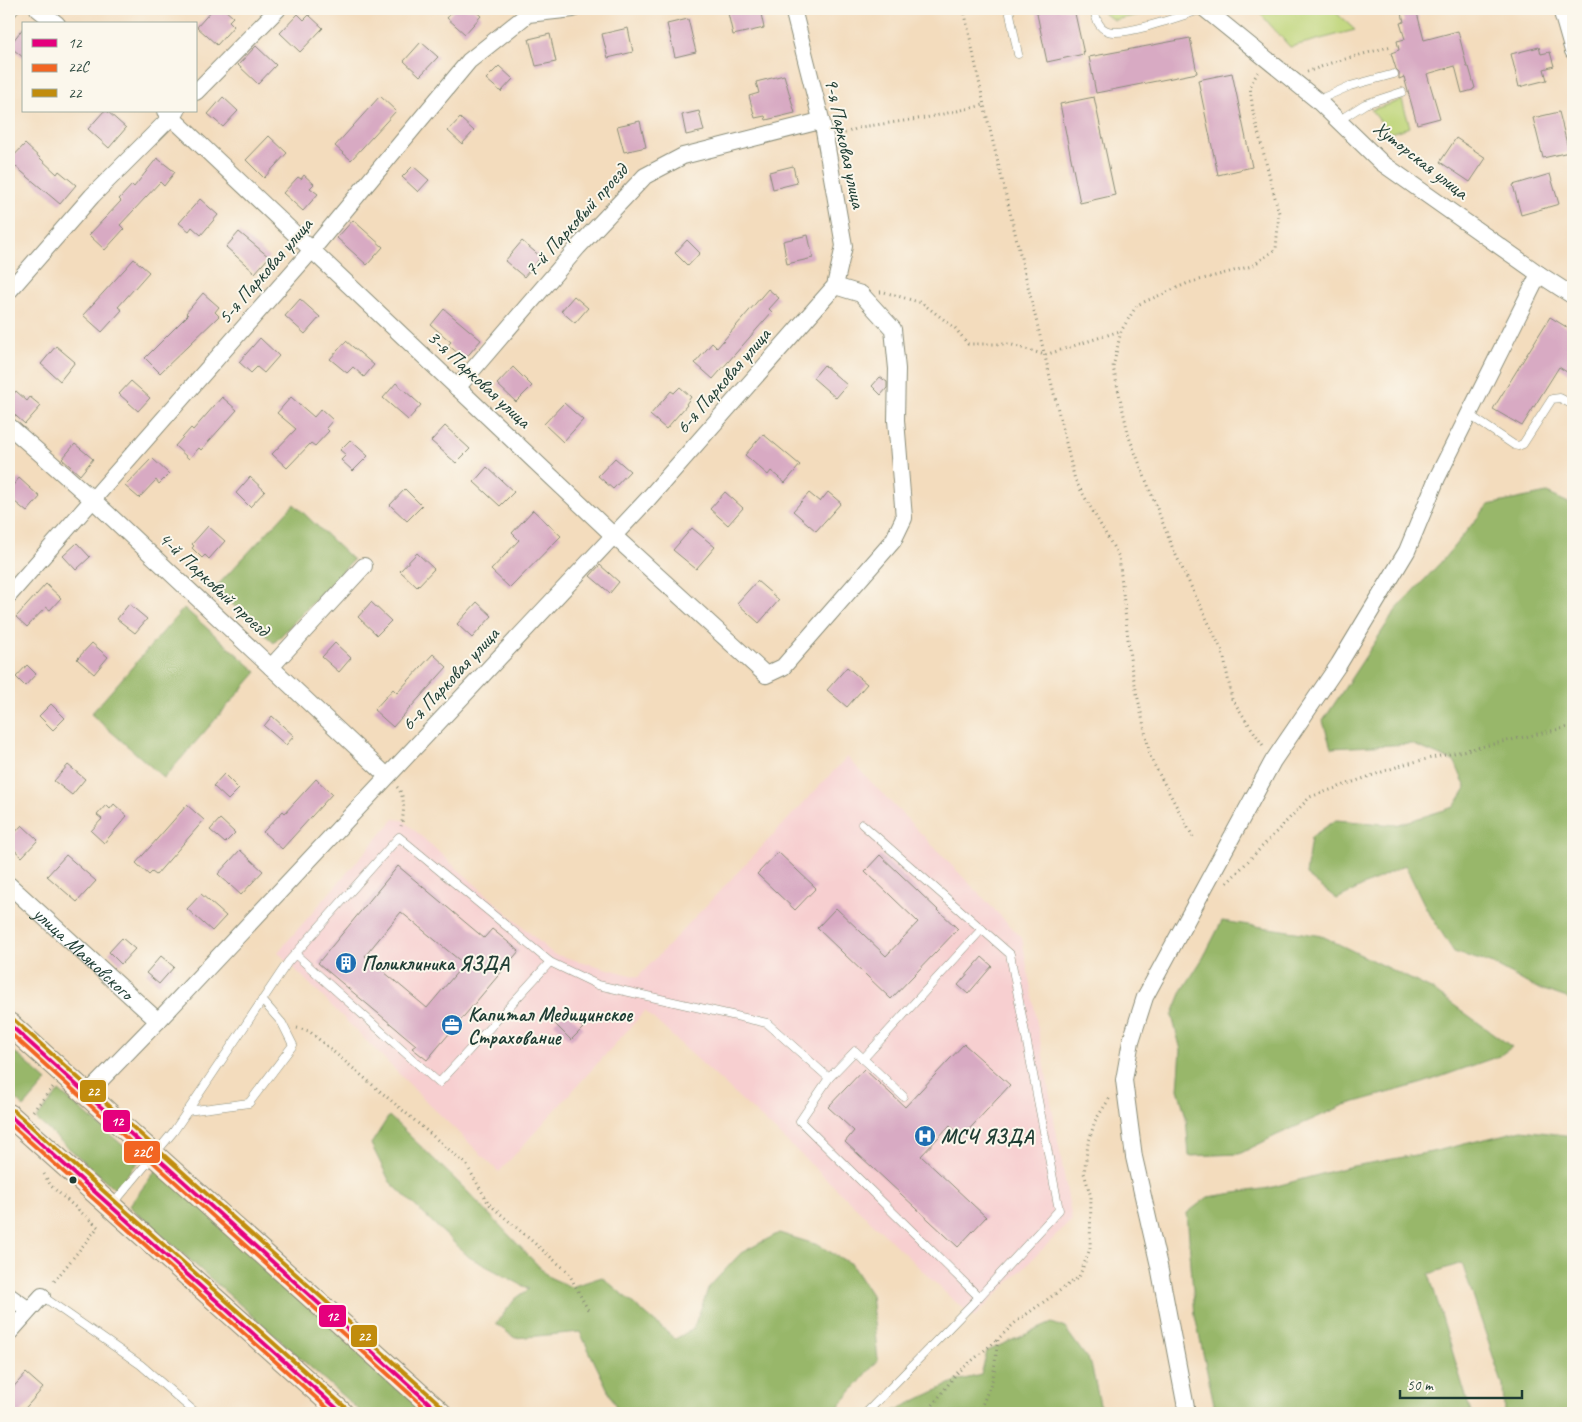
<svg xmlns="http://www.w3.org/2000/svg" width="1582" height="1422" viewBox="0 0 1582 1422" font-family="Caveat,sans-serif">
<style>
.built{fill:#f7cfd0}
.green{fill:#c0d67b;stroke:#708a58}
.forest{fill:#98b76b;stroke:#5c7a50}
.building{fill:#d8aac3;fill-rule:evenodd}
.lines{fill:none;stroke-linecap:round;stroke-linejoin:round}
.lane-casing{stroke:#898c78;stroke-width:9}
.street-casing{stroke:#898c78;stroke-width:18}
.secondary-casing{stroke:#898c78;stroke-width:24}
.path{stroke:#898c78;stroke-width:3;stroke-dasharray:1 4;stroke-linecap:butt}
.lane{stroke:#fff;stroke-width:8}
.street{stroke:#fff;stroke-width:16}
.secondary{stroke:#fbe5cf;stroke-width:22}
.bus-1-casing{stroke:#fbf7ec;stroke-width:8}
.bus-2-casing{stroke:#fbf7ec;stroke-width:8}
.bus-3-casing{stroke:#fbf7ec;stroke-width:8}
.bus-1{stroke:#e5007d;stroke-width:4}
.bus-2{stroke:#f26522;stroke-width:4}
.bus-3{stroke:#c18c0d;stroke-width:4}
.bus-dot{fill:#1f3d34;stroke:#fbf7ec;stroke-width:2}
.labels{text-anchor:middle;dominant-baseline:central;stroke-width:4;stroke-linejoin:round;paint-order:stroke}
.street-label{font-size:20px;fill:#1f3d34;stroke:#fbf7ec}
.poi-label{font-size:20px;font-weight:bold;fill:#1f3d34;stroke:#fbf7ec;text-anchor:start}
.line-badge{stroke:#fbf7ec;stroke-width:2}
.badge-label{font-size:14px;text-anchor:middle;font-weight:bold;fill:#fff}
</style>
<rect width="100%" height="100%" fill="#fbf7ec"/>
<filter id="ink" filterUnits="userSpaceOnUse"><feTurbulence type="fractalNoise" baseFrequency=".02" numOctaves="2"/><feDisplacementMap in="SourceGraphic" scale="10" xChannelSelector="R" yChannelSelector="G"/><feConvolveMatrix kernelMatrix="1 2 1 2 8 2 1 2 1" color-interpolation-filters="sRGB"/></filter>
<filter id="wash" filterUnits="userSpaceOnUse"><feTurbulence type="fractalNoise" baseFrequency=".0096" numOctaves="4" result="noise"/><feDisplacementMap in="SourceGraphic" scale="20" xChannelSelector="R" yChannelSelector="G"/><feGaussianBlur stdDeviation="1.12" result="paint"/><feColorMatrix in="noise" values="0 0 0 0 0 0 0 0 0 0 0 0 0 0 0 0 0 1.4 0 .05"/><feComposite in="paint" operator="in"/></filter>
<g filter="url(#wash)">
<rect width="100%" height="100%" fill="#f3dcbd"/>
<!-- built -->
<polygon class="built" points="847,757 1022,938 1072,1220 974,1317 951,1298 798,1152 645,1011 499,1172 430,1105 278,952 394,819 403,820 553,954 638,977"/>
<!-- green -->
<g class="green">
<polygon points="1103,9 1167,9 1114,20 1104,14"/>
<polygon points="1259,9 1332,9 1355,30 1290,47 1257,10"/>
<polygon points="1402,100 1410,127 1390,133 1371,110"/>
</g>
<!-- forest -->
<g class="forest">
<polygon points="1547,493 1573,505 1573,1000 1532,986 1493,964 1454,952 1426,908 1405,865 1337,899 1306,875 1311,837 1336,820 1396,825 1454,807 1466,788 1455,762 1412,744 1331,748 1323,721 1396,610 1441,562 1488,505"/>
<polygon points="294,504 353,560 274,643 215,588"/>
<polygon points="184,608 257,672 164,778 91,714"/>
<polygon points="1222,921 1322,936 1433,990 1512,1047 1499,1056 1423,1083 1345,1105 1277,1135 1239,1154 1189,1156 1186,1117 1178,1089 1181,1050 1172,1016 1182,991 1203,958"/>
<polygon points="9,1047 47,1081 24,1107 9,1093"/>
<polygon points="59,1091 140,1160 115,1189 36,1119"/>
<polygon points="389,1116 463,1187 549,1277 571,1287 602,1277 675,1339 693,1329 709,1287 741,1253 779,1233 818,1245 851,1264 871,1295 878,1360 833,1413 619,1413 580,1332 515,1338 496,1324 515,1299 529,1289 469,1257 390,1182 371,1144"/>
<polygon points="1522,1130 1573,1136 1573,1413 1504,1413 1503,1386 1462,1263 1429,1274 1471,1413 1216,1413 1195,1316 1187,1213 1208,1197 1269,1188 1348,1167 1432,1152"/>
<polygon points="157,1169 427,1413 362,1413 129,1206"/>
<polygon points="1052,1323 1065,1328 1091,1364 1102,1413 890,1413 956,1381 981,1375 987,1351"/>
</g>
<g id="blocks">
<!-- building -->
<g class="building">
<polygon points="213,9 224,9 233,17 229,21 234,26 217,45 197,27"/>
<polygon points="455,9 473,9 481,16 465,34 447,18"/>
<polygon points="746,9 760,9 764,28 733,35 728,13"/>
<polygon points="1036,9 1074,9 1084,54 1047,62"/>
<polygon points="1401,9 1416,9 1424,40 1458,31 1467,67 1469,67 1475,88 1473,89 1473,90 1462,93 1455,66 1427,74 1440,118 1417,124 1404,77 1399,79 1399,72 1396,69 1391,53 1399,50 1397,41 1405,39 1400,23 1404,22"/>
<polygon points="298,14 304,20 309,15 323,28 300,52 280,33"/>
<polygon points="688,19 696,52 675,57 667,24"/>
<polygon points="24,27 24,58 9,46"/>
<polygon points="628,28 633,52 608,58 602,34"/>
<polygon points="550,34 556,62 536,66 529,39"/>
<polygon points="1190,38 1197,73 1096,93 1089,57"/>
<polygon points="421,42 438,57 420,76 404,61"/>
<polygon points="256,46 276,65 258,84 238,65"/>
<polygon points="1539,47 1541,54 1550,52 1554,66 1544,69 1547,80 1519,87 1511,54"/>
<polygon points="499,66 513,79 501,92 486,79"/>
<polygon points="1232,73 1252,167 1218,175 1198,80"/>
<polygon points="784,75 795,113 766,120 765,116 755,118 749,96 759,93 756,82"/>
<polygon points="380,96 396,111 351,160 335,146"/>
<polygon points="223,97 238,111 223,127 208,114"/>
<polygon points="1094,97 1115,195 1080,203 1060,104"/>
<polygon points="104,111 107,111 126,128 109,148 88,129"/>
<polygon points="699,111 704,131 686,135 682,115"/>
<polygon points="1559,112 1569,152 1543,158 1533,118"/>
<polygon points="460,118 474,131 462,144 448,131"/>
<polygon points="640,121 646,147 624,152 617,126"/>
<polygon points="269,136 287,153 264,178 246,160"/>
<polygon points="1456,138 1486,158 1470,182 1440,162"/>
<polygon points="25,144 57,174 59,171 76,185 60,204 9,161"/>
<polygon points="157,158 175,172 164,186 160,182 120,225 124,229 105,250 89,235 121,201 119,199 132,185 134,187"/>
<polygon points="413,166 429,180 418,192 402,177"/>
<polygon points="793,166 797,183 773,189 769,172"/>
<polygon points="1550,174 1559,204 1521,215 1513,185"/>
<polygon points="304,175 314,184 310,188 318,194 303,211 283,193 298,177 301,179"/>
<polygon points="200,199 218,215 201,235 192,227 189,231 179,223"/>
<polygon points="353,220 383,247 367,265 337,238"/>
<polygon points="239,232 269,257 255,273 226,247"/>
<polygon points="808,235 813,258 787,264 783,241"/>
<polygon points="687,240 700,253 688,266 675,253"/>
<polygon points="522,241 541,257 524,277 505,261"/>
<polygon points="134,259 149,272 118,307 122,310 102,332 83,315"/>
<polygon points="768,289 779,298 769,309 772,312 713,379 695,363 712,343 717,348"/>
<polygon points="203,293 219,307 215,312 219,316 160,373 145,358 188,315 186,313"/>
<polygon points="574,296 588,308 575,323 561,311"/>
<polygon points="300,299 320,317 305,334 285,316"/>
<polygon points="444,309 481,340 465,359 448,345 451,342 431,325"/>
<polygon points="1550,317 1573,331 1573,376 1559,367 1522,426 1493,409"/>
<polygon points="260,338 279,356 264,373 257,367 251,373 239,362"/>
<polygon points="346,341 374,365 364,377 353,367 347,373 330,359"/>
<polygon points="56,346 75,362 60,381 41,364"/>
<polygon points="824,365 847,385 836,398 813,378"/>
<polygon points="513,367 532,386 516,402 497,384"/>
<polygon points="880,377 887,382 887,388 881,395 872,386"/>
<polygon points="131,381 150,398 138,411 119,394"/>
<polygon points="396,383 421,405 408,420 383,398"/>
<polygon points="680,387 691,397 686,404 687,405 666,429 650,415 671,391 674,393"/>
<polygon points="16,391 27,401 30,397 41,406 25,424 9,410 9,400"/>
<polygon points="222,397 237,410 201,450 199,448 189,459 175,446 191,428 193,430"/>
<polygon points="291,397 314,417 321,409 333,420 326,428 329,431 315,446 311,443 287,468 272,454 296,429 277,413"/>
<polygon points="564,403 583,420 563,442 544,424"/>
<polygon points="445,426 470,449 456,463 431,441"/>
<polygon points="763,434 800,465 785,483 771,471 768,475 745,455"/>
<polygon points="350,440 368,456 353,471 341,460 346,455 340,450"/>
<polygon points="75,444 93,459 80,475 62,459"/>
<polygon points="152,458 169,474 159,484 156,480 139,498 125,486"/>
<polygon points="615,458 630,471 613,489 598,476"/>
<polygon points="487,467 514,492 500,506 474,482"/>
<polygon points="250,477 265,491 250,507 236,493"/>
<polygon points="19,478 40,497 27,512 9,497 9,490"/>
<polygon points="405,489 422,506 407,521 390,505"/>
<polygon points="725,492 743,508 728,525 710,509"/>
<polygon points="828,492 841,503 816,531 793,511 809,493 820,502"/>
<polygon points="533,510 561,536 510,588 491,570 519,540 512,533"/>
<polygon points="208,526 225,541 209,559 205,555 202,558 192,548 194,546 192,544"/>
<polygon points="692,528 715,547 696,569 673,550"/>
<polygon points="77,543 90,557 76,570 63,556"/>
<polygon points="417,553 434,569 417,587 400,571"/>
<polygon points="600,565 619,582 610,593 590,576"/>
<polygon points="757,581 779,600 759,623 737,603"/>
<polygon points="46,584 61,598 50,610 46,607 27,627 16,617"/>
<polygon points="371,602 391,621 377,635 358,617"/>
<polygon points="477,602 492,616 472,638 457,624"/>
<polygon points="129,604 147,619 135,633 117,619"/>
<polygon points="92,643 108,657 94,674 77,659"/>
<polygon points="335,643 351,658 339,672 322,657"/>
<polygon points="433,654 447,667 393,727 374,710 393,689 397,693"/>
<polygon points="27,665 36,674 25,686 16,677"/>
<polygon points="847,667 867,684 847,707 827,690"/>
<polygon points="51,704 65,718 53,730 39,716"/>
<polygon points="272,716 294,736 286,745 264,726"/>
<polygon points="68,765 85,779 72,795 54,781"/>
<polygon points="224,774 239,789 228,800 213,786"/>
<polygon points="316,779 332,794 282,849 263,832 283,811 285,813"/>
<polygon points="114,804 127,816 104,843 91,831 102,819 97,815 106,805 110,809"/>
<polygon points="187,805 204,820 156,875 152,872 149,875 136,863"/>
<polygon points="220,819 235,833 225,843 210,830"/>
<polygon points="22,825 38,840 22,857 9,845 9,839"/>
<polygon points="240,850 263,871 241,895 218,874"/>
<polygon points="778,852 816,888 795,910 757,874"/>
<polygon points="66,855 96,881 77,902 47,876"/>
<polygon points="880,855 958,929 891,999 817,928 836,908 886,956 918,922 865,871"/>
<path d="M398,866L484,938L492,929L519,951L427,1060L412,1048L416,1045L318,963ZM401,912L464,964L427,1008L365,956Z"/>
<polygon points="201,894 226,916 212,931 187,909"/>
<polygon points="122,938 135,949 121,964 109,952"/>
<polygon points="161,956 174,967 159,984 146,973"/>
<polygon points="982,957 992,966 968,994 958,985"/>
<polygon points="566,1011 583,1028 571,1040 554,1023"/>
<polygon points="964,1044 1010,1085 962,1137 950,1125 921,1156 986,1217 958,1247 845,1142 854,1131 828,1107 864,1069 905,1107"/>
<polygon points="26,1373 43,1388 21,1413 9,1413 9,1392"/>
</g>
</g>
</g>
<g filter="url(#ink)">
<use href="#blocks" fill-opacity="0" stroke="#898c78" stroke-width="1"/>
<g class="lines">
<!-- lane casing -->
<g class="lane-casing">
<g id="lane">
<polyline points="1009,9 1018,54"/>
<path d="M1094,9C1096,18 1098,28 1108,31C1124,37 1184,15 1203,9"/>
<polyline points="1318,100 1350,86 1394,74"/>
<polyline points="1338,121 1365,104 1402,92"/>
<polyline points="1468,414 1514,445 1518,446 1523,444 1552,399 1560,398 1573,405"/>
<polyline points="862,824 1010,954 1059,1210 979,1297 866,1413"/>
<polyline points="550,962 598,985 767,1023 829,1078"/>
<polyline points="863,1059 982,929"/>
<polyline points="903,1096 855,1051 829,1078 800,1121 979,1297"/>
<polyline points="187,1111 249,1103 293,1045 282,1023 262,1000"/>
<polyline points="113,1204 174,1131 288,962 399,837 550,962 439,1083 295,954"/>
<polyline points="42,1296 141,1365 196,1413"/>
</g>
</g>
<!-- street casing -->
<g class="street-casing">
<g id="street">
<polyline points="38,9 57,24"/>
<polyline points="1205,9 1317,100 1382,163 1539,274 1573,296"/>
<polyline points="1561,9 1573,51"/>
<polyline points="9,10 10,9"/>
<polyline points="196,92 278,9"/>
<polyline points="165,111 614,536 766,675 783,667 893,541 904,518 896,420 897,369 893,329 861,294 835,286"/>
<polyline points="9,291 92,196 177,111"/>
<polyline points="457,388 578,247 645,176 683,156 820,121"/>
<polyline points="9,426 93,500 387,776"/>
<polyline points="9,595 312,250 469,61 528,14 573,9"/>
<polyline points="271,667 364,566"/>
<path id="s1" d="M9,885L158,1021"/>
<polyline points="87,1094 158,1021 648,499 835,286 844,246 824,131 793,9"/>
<polyline points="9,1296 29,1310"/>
<polyline points="9,1333 42,1296"/>
<polyline points="1187,1413 1159,1266 1134,1157 1124,1080 1131,1041 1145,997 1273,761 1339,664 1407,551 1437,478 1539,274"/>
</g>
</g>
<!-- secondary casing -->
<g class="secondary-casing">
<g id="secondary">
<polyline points="9,1024 440,1413"/>
<polyline points="9,1115 342,1413"/>
</g>
</g>
<!-- path -->
<g class="path">
<polyline points="964,9 984,105 1075,480 1119,557 1131,666 1151,759 1193,837"/>
<polyline points="1258,72 1250,86 1253,112 1279,213 1276,249 1252,266 1188,283 1137,305 1121,331 1113,367 1129,437 1173,549 1223,653 1232,699 1264,747"/>
<polyline points="1307,72 1331,63 1392,46"/>
<polyline points="840,135 861,127 925,118 984,105"/>
<polyline points="880,292 884,292 922,303 955,328 968,344 1009,344 1045,355 1120,331"/>
<path d="M397,787C406,796 404,815 401,826"/>
<polyline points="1227,883 1310,797 1405,764 1573,726"/>
<polyline points="297,1028 309,1031 466,1164 489,1204 568,1272 588,1310"/>
<polyline points="33,1111 53,1087"/>
<polyline points="44,1174 51,1186 98,1227 52,1284"/>
<polyline points="927,1413 956,1374 998,1339"/>
<polyline points="979,1413 993,1378 998,1339 1017,1321 1079,1277 1090,1249 1091,1197 1084,1173 1088,1144 1095,1121 1111,1096"/>
</g>
<!-- lane -->
<use href="#lane" class="lane"/>
<!-- street -->
<use href="#street" class="street"/>
<!-- secondary -->
<use href="#secondary" class="secondary"/>
<!-- bus-1 casing -->
<g class="bus-1-casing">
<g id="bus-1">
<polyline points="9,1024 440,1413"/>
<polyline points="9,1115 342,1413"/>
</g>
</g>
<!-- bus-2 casing -->
<g class="bus-2-casing">
<g id="bus-2">
<polyline points="9,1032 431,1413"/>
<polyline points="9,1123 333,1413"/>
</g>
</g>
<!-- bus-3 casing -->
<g class="bus-3-casing">
<g id="bus-3">
<polyline points="13,1019 444,1408"/>
<polyline points="13,1110 346,1408"/>
</g>
</g>
<!-- bus-1 -->
<use href="#bus-1" class="bus-1"/>
<!-- bus-2 -->
<use href="#bus-2" class="bus-2"/>
<!-- bus-3 -->
<use href="#bus-3" class="bus-3"/>
</g>
</g>
<!-- icons -->
<defs>
<g id="building-disc" transform="scale(1.125)"><circle r="9.5" fill="#1f6fb2" stroke="#fbf7ec"/><path d="M-4-6H4V6H1V3H-1V6H-4ZM-2.5-4.3h1.7v1.8h-1.7ZM.8-4.3h1.7v1.8H.8ZM-2.5-1h1.7V.8h-1.7ZM.8-1h1.7V.8H.8Z" fill="#fff"/></g>
<g id="office-disc" transform="scale(1.125)"><circle r="9.5" fill="#1f6fb2" stroke="#fbf7ec"/><path d="M-6-3h4V-5.5h4V-3h4V5H-6ZM-1-4.5V-3h2v-1.5ZM-6 0V1H6V0Z" fill="#fff"/></g>
<g id="hospital-disc" transform="scale(1.125)"><circle r="9.5" fill="#1f6fb2" stroke="#fbf7ec"/><path d="M-5-5h3v3.5h4V-5h3V5h-3V1.5h-4V5h-3Z" fill="#fff"/></g>
</defs>
<g fill-rule="evenodd">
<use href="#building-disc" x="346" y="963"/>
<use href="#office-disc" x="452" y="1025"/>
<use href="#hospital-disc" x="925" y="1136"/>
</g>
<!-- markers -->
<circle class="bus-dot" cx="73" cy="1180" r="4.5"/>
<g class="labels">
<!-- street labels -->
<g class="street-label">
<text transform="translate(845 143) rotate(78)">9-я Парковая улица</text>
<text transform="translate(1421 160) rotate(38)">Хуторская улица</text>
<text transform="translate(576 220) rotate(-48)">7-й Парковый проезд</text>
<text transform="translate(265 271) rotate(-49)">5-я Парковая улица</text>
<text transform="translate(479 379) rotate(43)">3-я Парковая улица</text>
<text transform="translate(723 381) rotate(-49)">6-я Парковая улица</text>
<text transform="translate(214 584) rotate(43)">4-й Парковый проезд</text>
<text transform="translate(450 679) rotate(-47)">6-я Парковая улица</text>
<text stroke="none"><textPath href="#s1" startOffset="101">улица Маяковского</textPath></text>
</g>
<!-- poi labels -->
<g class="poi-label">
<text x="362" y="963">Поликлиника ЯЗДА</text>
<text x="468" y="1014">Капитал Медицинское<tspan x="468" dy="23">Страхование</tspan></text>
<text x="941" y="1136">МСЧ ЯЗДА</text>
</g>
</g>
<g class="line-badge">
<rect x="79" y="1079" width="28" height="24" rx="5" fill="#c18c0d"/>
<rect x="102" y="1109" width="29" height="24" rx="5" fill="#e5007d"/>
<rect x="123" y="1140" width="38" height="24" rx="5" fill="#f26522"/>
<rect x="318" y="1304" width="29" height="24" rx="5" fill="#e5007d"/>
<rect x="350" y="1324" width="28" height="24" rx="5" fill="#c18c0d"/>
</g>
<g class="badge-label">
<text x="93" y="1096">22</text>
<text x="117" y="1126">12</text>
<text x="142" y="1157">22С</text>
<text x="332" y="1321">12</text>
<text x="364" y="1341">22</text>
</g>
<!-- margin -->
<rect width="1582" height="1422" fill="none" stroke="#fbf7ec" stroke-width="30"/>
<!-- legend -->
<rect x="22" y="22" width="175" height="90" fill="#fbf7ec" stroke="#a3ada2"/>
<rect x="32" y="39" width="25" height="8" fill="#e5007d" stroke="#a3ada2"/>
<text x="68" y="48" font-size="15" fill="#1f3d34">12</text>
<rect x="32" y="64" width="25" height="8" fill="#f26522" stroke="#a3ada2"/>
<text x="68" y="72" font-size="15" fill="#1f3d34">22С</text>
<rect x="32" y="89" width="25" height="8" fill="#c18c0d" stroke="#a3ada2"/>
<text x="68" y="98" font-size="15" fill="#1f3d34">22</text>
<!-- scale -->
<path d="M1400 1390v8h122v-8" fill="none" stroke="#1f3d34" stroke-width="2.5"/>
<text x="1407" y="1390" font-size="15" fill="#1f3d34" stroke="#fbf7ec" stroke-width="4" paint-order="stroke">50 m</text>
</svg>
